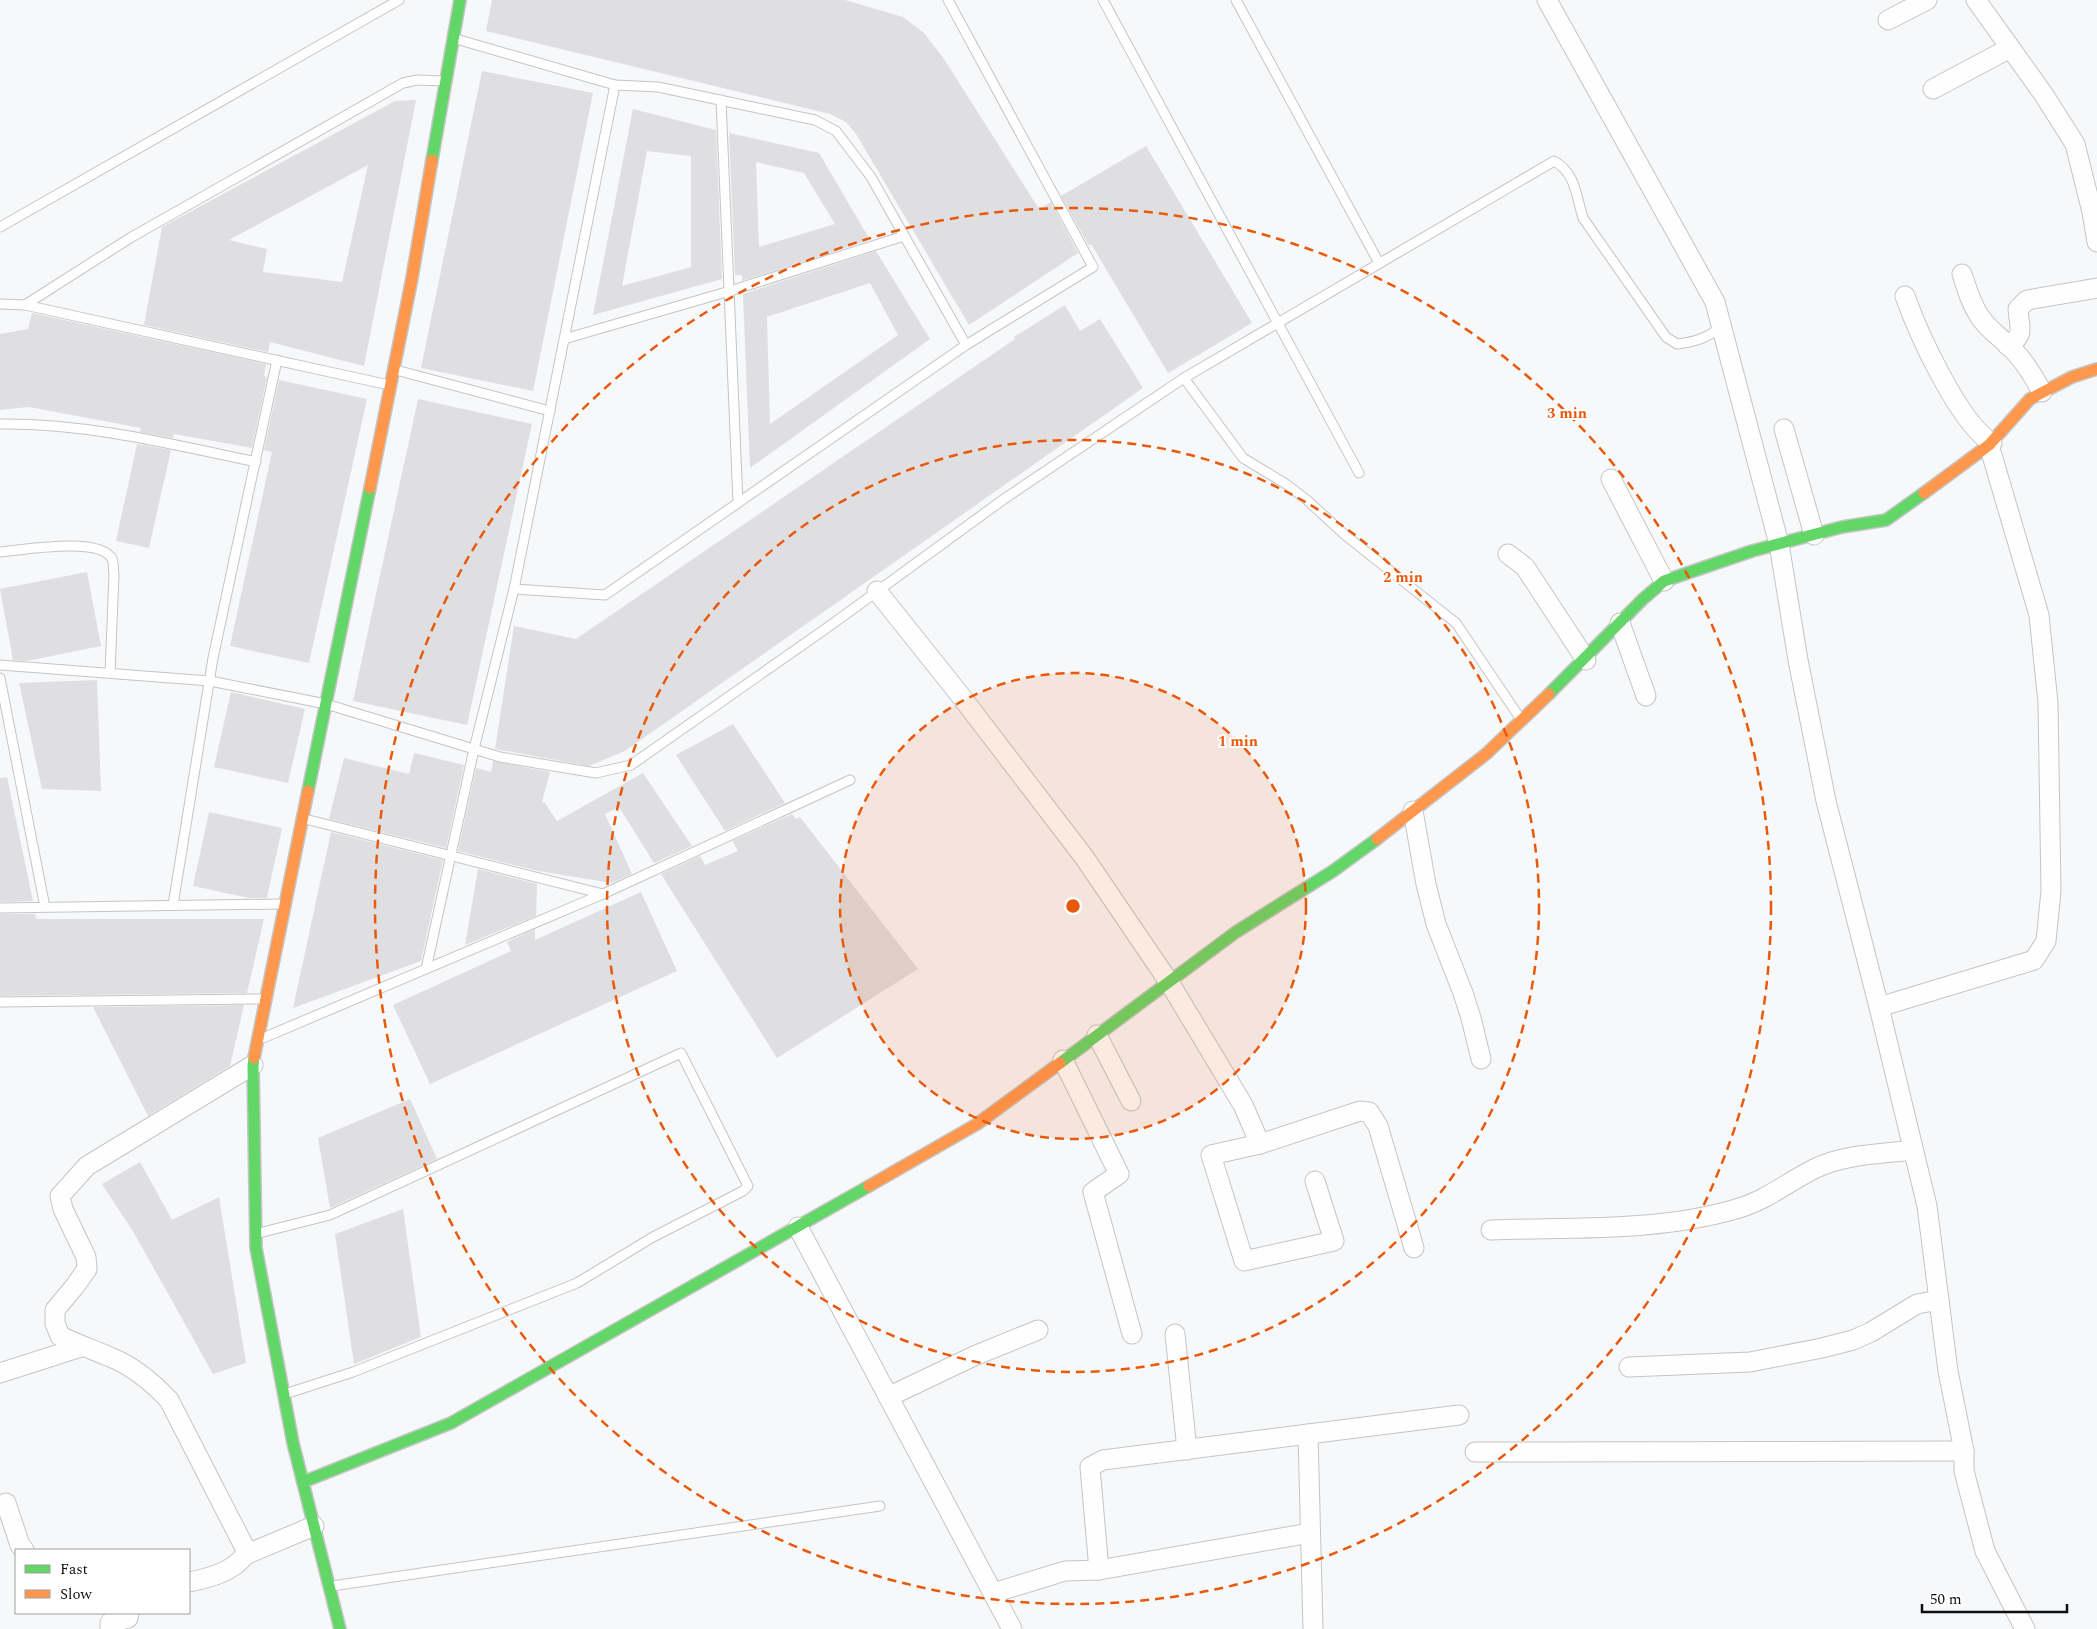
<svg xmlns="http://www.w3.org/2000/svg" width="2097" height="1629" viewBox="0 0 2097 1629" font-family="Spectral,serif">
<style>
.building{fill:#dfdfe1;fill-rule:evenodd}
.lines{fill:none;stroke-linecap:round;stroke-linejoin:round}
.lane-casing{stroke:#c4c5c6;stroke-width:11}
.street-casing{stroke:#c4c5c6;stroke-width:21}
.fast-casing{stroke:#c4c5c6;stroke-width:14}
.slow-casing{stroke:#c4c5c6;stroke-width:14}
.lane{stroke:#fefefe;stroke-width:9}
.street{stroke:#fefefe;stroke-width:19}
.fast{stroke:#63d668;stroke-width:11}
.slow{stroke:#ff974d;stroke-width:11}
.ring{fill:none;stroke:#e8590c;stroke-width:2.5;stroke-dasharray:9 6}
.centre{fill:#e8590c;stroke:#fff;stroke-width:2.5}
.ring-label{font-size:15px;text-anchor:middle;font-weight:bold;fill:#e8590c;stroke:#fff;stroke-width:4;stroke-linejoin:round;paint-order:stroke}
</style>
<rect width="100%" height="100%" fill="#f6f8f9"/>
<!-- building -->
<g class="building">
<polygon points="492,0 845,0 903,17 924,33 944,59 1039,209 1051,202 1078,253 969,325 856,134 846,122 830,114 486,31"/>
<polygon points="482,71 593,93 533,391 421,368"/>
<path d="M416,100L364,366L270,342L268,352L144,325L162,227L395,101ZM368,165L342,282L263,272L267,249L229,240Z"/>
<path d="M633,109L716,130L722,279L593,315ZM647,151L691,156V267L622,286Z"/>
<path d="M729,133L819,153L870,240L742,281V275H735ZM756,162L804,173L835,224L759,247Z"/>
<polygon points="1146,146 1252,323 1168,373 1091,244 1089,246 1061,196"/>
<path d="M876,251L930,339L750,468L743,294ZM870,283L898,335L770,424L767,317Z"/>
<polygon points="1065,305 1080,331 1100,319 1143,388 625,751 589,766 495,749 514,626 576,639 1015,339 1014,337"/>
<polygon points="32,313 266,364 264,376 267,377 252,448 174,434 173,438 140,432 141,428 29,407 0,410 0,334 28,329"/>
<polygon points="279,380 367,399 309,663 230,646 272,452 264,450"/>
<polygon points="418,399 532,424 467,725 353,701"/>
<polygon points="137,444 171,450 149,548 116,541"/>
<polygon points="87,572 101,646 27,661 13,660 0,589"/>
<polygon points="97,680 101,791 42,789 19,683"/>
<polygon points="231,692 305,709 288,783 214,767"/>
<polygon points="733,724 785,803 725,831 676,755"/>
<polygon points="414,753 464,765 446,848 329,819 344,758 409,774"/>
<polygon points="493,761 550,772 542,802 545,803 557,821 643,773 692,846 654,863 619,807 605,814 632,874 612,883 538,871 458,851 476,768 491,772"/>
<polygon points="7,777 33,901 0,902 0,778"/>
<polygon points="209,812 282,828 267,898 249,898 193,886"/>
<polygon points="792,814 796,819 800,817 918,969 777,1058 661,874 700,856 705,865 738,851 732,841"/>
<polygon points="331,832 443,860 421,961 293,1008"/>
<polygon points="478,869 537,884 536,916 465,945"/>
<polygon points="641,892 677,971 430,1084 393,1005 511,951 507,942 535,929 535,940"/>
<polygon points="0,914 35,914 36,919 264,919 247,993 0,996"/>
<polygon points="244,1005 230,1066 148,1116 93,1007"/>
<polygon points="410,1099 437,1159 330,1208 318,1138"/>
<polygon points="140,1162 172,1220 219,1197 246,1363 213,1374 134,1233 102,1184"/>
<polygon points="403,1209 421,1337 354,1364 335,1234"/>
</g>
<g class="lines">
<!-- lane casing -->
<g class="lane-casing">
<g id="lane">
<polyline points="1103,0 1359,473"/>
<polyline points="1236,0 1379,263"/>
<polyline points="456,39 615,85 658,87 815,120 836,131 871,177 966,345"/>
<polyline points="721,100 738,503"/>
<polyline points="0,227 399,0"/>
<polyline points="0,304 25,305 389,385"/>
<polyline points="25,305 130,238 403,83 417,80 444,81"/>
<polyline points="564,339 730,291 904,236"/>
<polyline points="396,370 550,411"/>
<polyline points="1184,378 1243,458 1286,484 1307,500 1345,535 1456,623 1520,718"/>
<path d="M0,424C87,423 171,444 256,462"/>
<path d="M0,552C22,550 101,536 112,559C114,562 113,570 114,574L110,673"/>
<polyline points="514,589 605,595 966,345 1093,267 948,0"/>
<path d="M0,665L210,681L326,704L500,757L596,773L631,765L831,625L1004,499L1184,378L1554,161C1576,173 1576,196 1583,218L1666,337L1677,344C1695,342 1707,338 1721,327"/>
<polyline points="0,678 45,907"/>
<polyline points="305,819 603,894"/>
<polyline points="173,905 213,658 277,360"/>
<polyline points="0,908 282,904"/>
<polyline points="426,969 474,749 514,589 615,85"/>
<polyline points="0,1002 265,999"/>
<polyline points="263,1038 603,894 850,780"/>
<polyline points="259,1233 330,1215 681,1053 748,1186 743,1191 653,1237 577,1283 353,1372 285,1394"/>
<polyline points="332,1586 880,1506"/>
</g>
</g>
<!-- street casing -->
<g class="street-casing">
<g id="street">
<polyline points="1547,0 1715,302 1779,544 1798,660 1826,801 1879,1007 1927,1206 1948,1371 1964,1451 1964,1471 1985,1551 2025,1629"/>
<polyline points="1976,0 2044,95 2075,144 2092,212 2097,242"/>
<polyline points="1888,20 1927,0"/>
<polyline points="1933,89 2010,48"/>
<path d="M1962,274C1967,289 1971,304 1980,317C1990,332 2005,340 2016,353C2027,365 2035,379 2042,392"/>
<path d="M1905,296C1918,333 1959,423 1992,443"/>
<path d="M2008,346C2026,334 2019,327 2018,309L2027,300L2097,288"/>
<polyline points="1784,429 1814,535"/>
<polyline points="1611,479 1664,581"/>
<polyline points="1508,554 1525,567 1586,660"/>
<polyline points="877,591 960,695 1084,857 1169,982 1243,1105 1260,1144"/>
<polyline points="1620,623 1646,696"/>
<polyline points="1413,811 1426,884 1436,924 1463,993 1471,1018 1481,1059"/>
<polyline points="1879,1007 2034,960 2046,941 2051,891 2048,703 2039,615 1989,445"/>
<polyline points="1097,1035 1131,1101"/>
<polyline points="1063,1060 1119,1174 1093,1192 1132,1334"/>
<polyline points="1315,1181 1334,1241 1244,1261 1211,1155 1260,1144 1360,1111 1369,1112 1378,1126 1414,1248"/>
<polyline points="798,1227 1012,1629"/>
<path d="M1491,1230C1572,1227 1657,1232 1736,1209C1766,1201 1789,1181 1816,1168C1845,1154 1882,1154 1913,1150"/>
<polyline points="1175,1334 1187,1450"/>
<polyline points="1629,1367 1750,1362 1822,1348 1853,1340 1871,1332 1917,1304 1939,1300"/>
<polyline points="0,1373 81,1347"/>
<polyline points="888,1397 974,1356 1038,1330"/>
<polyline points="1308,1434 1313,1629"/>
<polyline points="1475,1452 1964,1451"/>
<polyline points="6,1503 20,1545 24,1550"/>
<path d="M248,1554L169,1400C153,1383 133,1366 110,1357C94,1350 77,1344 60,1336L55,1323V1310L75,1286L87,1269L86,1257L63,1209L60,1196L87,1166L253,1065"/>
<polyline points="1099,1570 1090,1467 1103,1460 1459,1415"/>
<path d="M189,1582C209,1578 233,1572 245,1555L314,1526"/>
<polyline points="993,1593 1065,1571 1099,1570 1310,1533"/>
<polyline points="110,1629 110,1623 128,1618 129,1613"/>
</g>
</g>
<!-- fast casing -->
<g class="fast-casing">
<g id="fast">
<polyline points="432,160 460,0"/>
<polyline points="1549,694 1643,599 1664,581 1752,551 1842,527 1886,520 1924,493"/>
<polyline points="308,791 370,488"/>
<polyline points="254,1058 253,1065 256,1248 293,1443 340,1629"/>
<polyline points="1060,1063 1236,932 1333,871 1377,839"/>
<polyline points="303,1482 451,1423 869,1186"/>
</g>
</g>
<!-- slow casing -->
<g class="slow-casing">
<g id="slow">
<polyline points="370,488 412,278 432,160"/>
<polyline points="1924,493 1989,445 2030,399 2072,377 2097,369"/>
<polyline points="1377,839 1486,754 1549,694"/>
<polyline points="254,1058 308,791"/>
<polyline points="869,1186 977,1124 1060,1063"/>
</g>
</g>
<!-- lane -->
<use href="#lane" class="lane"/>
<!-- street -->
<use href="#street" class="street"/>
<!-- fast -->
<use href="#fast" class="fast"/>
<!-- slow -->
<use href="#slow" class="slow"/>
</g>
<!-- distance rings -->
<circle cx="1073" cy="906" r="233" fill="#e8590c" fill-opacity=".12"/>
<g class="ring">
<circle cx="1073" cy="906" r="233"/>
<circle cx="1073" cy="906" r="466"/>
<circle cx="1073" cy="906" r="698"/>
</g>
<circle cx="1073" cy="906" r="8" class="centre"/>
<g class="ring-label">
<text x="1567" y="418">3 min</text>
<text x="1403" y="582">2 min</text>
<text x="1238" y="746">1 min</text>
</g>
<!-- legend -->
<rect x="15" y="1549" width="175" height="65" fill="#ffffff" stroke="#9f9f9f"/>
<rect x="25" y="1565" width="25" height="8" fill="#63d668" stroke="#9f9f9f"/>
<text x="60" y="1574" font-size="15" fill="#0e0f10">Fast</text>
<rect x="25" y="1590" width="25" height="8" fill="#ff974d" stroke="#9f9f9f"/>
<text x="60" y="1599" font-size="15" fill="#0e0f10">Slow</text>
<!-- scale -->
<path d="M1922 1604v8h145v-8" fill="none" stroke="#0e0f10" stroke-width="2.5"/>
<text x="1930" y="1604" font-size="15" fill="#0e0f10" stroke="#ffffff" stroke-width="4" paint-order="stroke">50 m</text>
</svg>
